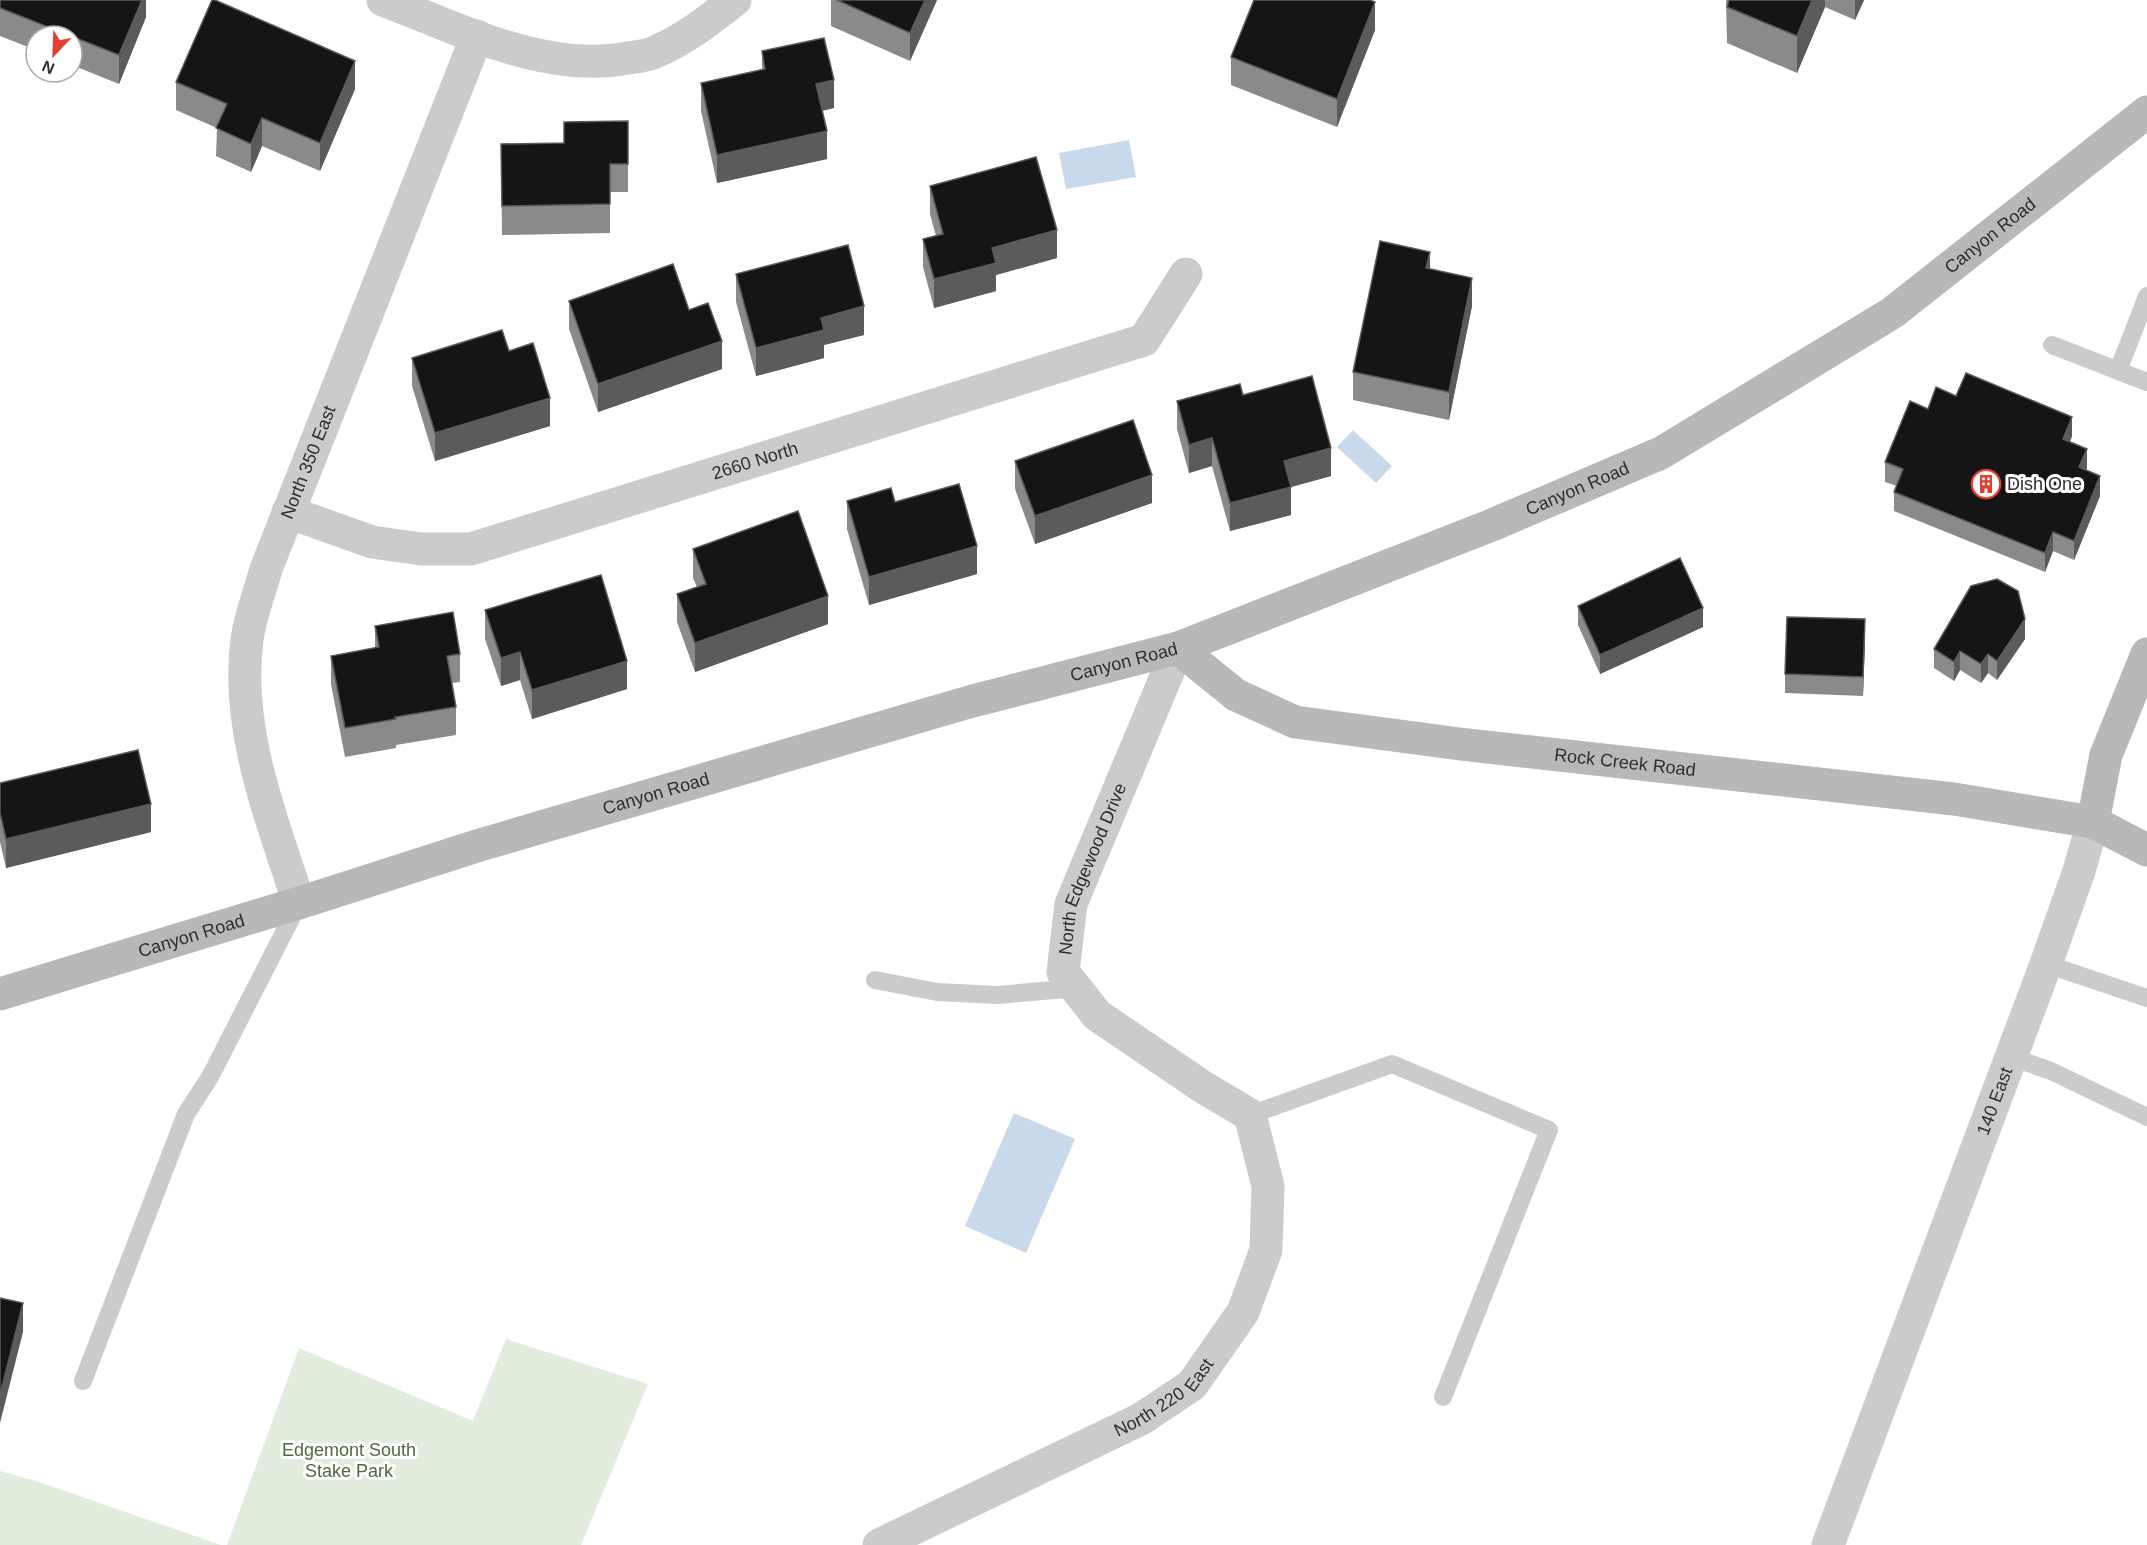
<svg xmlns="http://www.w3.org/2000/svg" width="2147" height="1545" viewBox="0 0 2147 1545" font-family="Arial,sans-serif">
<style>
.green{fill:#e2ecdc}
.water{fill:#c8d9eb}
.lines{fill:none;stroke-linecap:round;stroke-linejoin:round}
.lane{stroke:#cbcbcb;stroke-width:18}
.street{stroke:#cbcbcb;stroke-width:33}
.secondary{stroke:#b8b8b8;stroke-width:33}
.wall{fill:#8a8a8a}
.shaded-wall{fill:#5b5b5b}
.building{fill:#151515;stroke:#5b5b5b;stroke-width:1.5}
.labels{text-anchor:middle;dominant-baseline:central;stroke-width:6;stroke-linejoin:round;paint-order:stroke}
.street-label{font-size:18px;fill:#2e2e2e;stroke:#fff}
.poi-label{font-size:18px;fill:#2e2e2e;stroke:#fff;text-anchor:start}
.park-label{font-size:18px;fill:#4b6a3c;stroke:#fff}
</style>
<rect width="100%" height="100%" fill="#fff"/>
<!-- green -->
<g class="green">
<polygon points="506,1339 648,1384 581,1545 227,1545 299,1348 473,1421"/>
<polygon points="0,1471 36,1481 221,1545 0,1545"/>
</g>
<!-- water -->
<g class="water">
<polygon points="1129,140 1136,177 1066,189 1059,153"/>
<polygon points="1353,430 1392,466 1376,483 1337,447"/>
<polygon points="1014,1113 1075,1139 1026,1253 965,1226"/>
</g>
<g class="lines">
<!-- lane -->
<g class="lane">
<polyline points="2052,345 2147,382"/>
<polyline points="2118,371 2147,296"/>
<polyline points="2046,964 2147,998"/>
<polyline points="875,980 937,992 998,995 1076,988"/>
<polyline points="2011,1057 2051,1071 2147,1117"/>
<polyline points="1250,1115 1392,1064 1549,1130 1443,1397"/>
<polyline points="83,1381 186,1114 210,1077 299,903"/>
</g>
<!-- street -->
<g class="street">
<path d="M383,0C460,29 545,74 628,58C637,57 647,56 655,52C684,40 709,20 735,0"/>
<path id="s1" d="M288,512L372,542L421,549H471L1144,340L1186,274"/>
<path id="s2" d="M299,903C272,820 235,729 247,640C250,616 260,592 266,569L477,36"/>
<path id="s3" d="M879,1545L1141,1419L1192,1385L1243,1312L1266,1250L1268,1186L1250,1115L1203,1087L1097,1015L1063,972L1071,904L1178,648"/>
<path id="s4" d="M1828,1545L2046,964L2079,871L2093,822"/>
</g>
<!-- secondary -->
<g class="secondary">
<path id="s5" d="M1178,648L1236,695L1295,722L1460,744L1954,799L2093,822L2147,850"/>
<polyline points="2093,822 2106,755 2147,654"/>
<path id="s6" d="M0,994L299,903L480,845L969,702L1178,648L1492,525L1661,453L1892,313L2147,112"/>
</g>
</g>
<!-- wall -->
<g class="wall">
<polygon points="0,0 146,0 146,17 119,84 72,65 72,36 36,36 36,50 0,36"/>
<polygon points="831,0 937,0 910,61 831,26"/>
<polygon points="1726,0 1864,0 1855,20 1825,7 1797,73 1727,43"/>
<polygon points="1375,30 1337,127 1231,85 1231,57"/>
<polygon points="762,51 834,108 822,111 827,159 717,183 701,111 701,83 762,69"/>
<polygon points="176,82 355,89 320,171 262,146 251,172 216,156 217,128 176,110"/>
<polygon points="628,121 628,192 610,192 610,233 502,235 501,144 564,143"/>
<polygon points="930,186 1057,258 996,275 996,291 934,308 923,267 923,239 936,236 930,214"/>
<polygon points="736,274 864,335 824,345 824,358 756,376 736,302"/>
<polygon points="569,301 689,310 722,369 598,412 569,329"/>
<polygon points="1472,306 1449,420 1353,400 1353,372"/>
<polygon points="509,351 550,426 435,461 412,386 412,358"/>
<polygon points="1243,395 1331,476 1291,487 1291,515 1230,531 1212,466 1189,473 1177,429 1177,401"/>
<polygon points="1956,396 2072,436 2070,442 2087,468 2086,470 2100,496 2074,560 2053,551 2045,572 1894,511 1894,492 1897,486 1885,482 1885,462 1928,409"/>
<polygon points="1015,461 1152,503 1035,544 1015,489"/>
<polygon points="847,501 895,502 977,574 869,605 847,529"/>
<polygon points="693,549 828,624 695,672 677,622 677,594 697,587 693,578"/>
<polygon points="1578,606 1703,627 1600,674 1578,625"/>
<polygon points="485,610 627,689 532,719 520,680 501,686 485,639"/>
<polygon points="375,626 460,654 460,682 452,683 456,707 456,735 396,745 396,748 345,757 331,684 331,656 375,648"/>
<polygon points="1865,638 1863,696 1785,693 1785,674"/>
<polygon points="2025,639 1997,680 1988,673 1981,683 1960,670 1954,681 1934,668 1934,649"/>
<polygon points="0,783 151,832 6,868 0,842"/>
</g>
<!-- shaded-wall -->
<g class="shaded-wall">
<polygon points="142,0 146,0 146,17 119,84 119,55"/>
<polygon points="925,0 937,0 910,61 910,33"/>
<polygon points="1812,0 1825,0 1825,7 1797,73 1797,36"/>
<polygon points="1855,0 1864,0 1855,20"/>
<polygon points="1375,2 1375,30 1337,127 1337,99"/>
<polygon points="355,61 355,89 320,171 320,143"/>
<polygon points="834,80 834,108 816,112 816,84"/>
<polygon points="262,118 262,146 251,172 251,144"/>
<polygon points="827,131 827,159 717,183 717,155"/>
<polygon points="1057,230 1057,258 996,275 996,291 934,308 934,279 992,248"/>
<polygon points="1430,252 1430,280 1426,268"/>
<polygon points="1472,278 1472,306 1449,420 1449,392"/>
<polygon points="864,306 864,335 824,345 824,358 756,376 756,348 821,318"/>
<polygon points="722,341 722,369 598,412 598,384"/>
<polygon points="550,398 550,426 435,461 435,433"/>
<polygon points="2072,417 2072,436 2063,458 2063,439"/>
<polygon points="1212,438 1212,466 1189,473 1189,445"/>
<polygon points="1331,448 1331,476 1291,487 1291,515 1230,531 1230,503 1284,461"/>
<polygon points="2087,449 2087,468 2079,487 2079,467"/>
<polygon points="1152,475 1152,503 1035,544 1035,516"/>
<polygon points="2100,476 2100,496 2074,560 2074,541"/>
<polygon points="2053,532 2053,551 2045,572 2045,553"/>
<polygon points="977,546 977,574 869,605 869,577"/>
<polygon points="828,596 828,624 695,672 695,643"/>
<polygon points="1703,608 1703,627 1600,674 1600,655"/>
<polygon points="1865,619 1865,638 1863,696 1863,677"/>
<polygon points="2025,619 2025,639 1997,680 1997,661"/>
<polygon points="1960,651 1960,670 1954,681 1954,662"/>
<polygon points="520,652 520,680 501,686 501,658"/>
<polygon points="1988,654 1988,673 1981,683 1981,664"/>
<polygon points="627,661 627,689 532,719 532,690"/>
<polygon points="151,804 151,832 6,868 6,839"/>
<polygon points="23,1303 23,1332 0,1423 0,1395"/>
</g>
<!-- building -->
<g class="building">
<polygon points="0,0 142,0 119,55 0,8"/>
<polygon points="212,0 215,0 355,61 320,143 262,118 251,144 216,128 227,104 176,82"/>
<polygon points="837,0 925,0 910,33"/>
<polygon points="1254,0 1370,0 1375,2 1337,99 1231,57"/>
<polygon points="1729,0 1812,0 1797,36 1727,7"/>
<polygon points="824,38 834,80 816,84 827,131 717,155 701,83 765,69 762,51"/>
<polygon points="628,121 628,164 610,164 610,204 502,206 501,144 564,143 564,122"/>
<polygon points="1036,157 1057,230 992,248 996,263 934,279 923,239 943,234 930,186"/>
<polygon points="1380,241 1430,252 1426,268 1472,278 1449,392 1353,372"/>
<polygon points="848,245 864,306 821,318 824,330 756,348 736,274"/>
<polygon points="673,264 689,310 708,303 722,341 598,384 569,301"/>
<polygon points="502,330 509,351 533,343 550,398 435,433 412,358"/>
<polygon points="1966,373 2072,417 2063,439 2087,449 2079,467 2100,476 2074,541 2053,532 2045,553 1894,492 1903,469 1885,462 1910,401 1928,409 1936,387 1956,396"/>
<polygon points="1312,376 1331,448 1284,461 1291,487 1230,503 1212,438 1189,445 1177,401 1240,384 1243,395"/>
<polygon points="1133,420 1152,475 1035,516 1015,461"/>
<polygon points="959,484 977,546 869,577 847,501 891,488 895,502"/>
<polygon points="798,511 828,596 695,643 677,594 706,584 693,549"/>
<polygon points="1680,558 1703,608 1600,655 1578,606"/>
<polygon points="601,575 627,661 532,690 520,652 501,658 485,610"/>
<polygon points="1997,579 2018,591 2025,619 1997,661 1988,654 1981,664 1960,651 1954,662 1934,649 1971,586"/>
<polygon points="453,612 460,654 447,656 456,707 395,717 396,719 345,728 331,656 379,647 375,626"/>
<polygon points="1787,617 1865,619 1863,677 1785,674"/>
<polygon points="138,750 151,804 6,839 0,813 0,783"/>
<polygon points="0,1298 23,1303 0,1395"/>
</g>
<!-- icons -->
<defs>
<g id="building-ring" transform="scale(1.5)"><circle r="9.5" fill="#fff" stroke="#e53d31" stroke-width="1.5"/><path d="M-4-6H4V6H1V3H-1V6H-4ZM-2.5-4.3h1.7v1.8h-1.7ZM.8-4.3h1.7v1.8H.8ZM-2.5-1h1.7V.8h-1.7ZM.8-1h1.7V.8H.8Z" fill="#e53d31"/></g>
</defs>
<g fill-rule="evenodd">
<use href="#building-ring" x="1986" y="484"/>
</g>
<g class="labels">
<!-- street labels -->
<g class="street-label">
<text stroke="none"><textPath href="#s6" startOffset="2144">Canyon Road</textPath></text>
<text stroke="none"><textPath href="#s1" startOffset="486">2660 North</textPath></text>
<text stroke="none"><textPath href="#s2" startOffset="459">North 350 East</textPath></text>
<text stroke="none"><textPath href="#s6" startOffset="1658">Canyon Road</textPath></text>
<text stroke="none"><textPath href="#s6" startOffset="1172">Canyon Road</textPath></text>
<text stroke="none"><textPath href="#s5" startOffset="472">Rock Creek Road</textPath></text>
<text stroke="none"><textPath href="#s6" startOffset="686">Canyon Road</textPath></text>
<text stroke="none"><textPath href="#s3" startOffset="990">North Edgewood Drive</textPath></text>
<text stroke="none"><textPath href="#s6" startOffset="200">Canyon Road</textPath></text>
<text stroke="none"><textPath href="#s4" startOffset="474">140 East</textPath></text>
<text stroke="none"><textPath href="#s3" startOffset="322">North 220 East</textPath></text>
</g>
<!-- poi labels -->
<g class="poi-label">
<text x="2007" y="484">Dish One</text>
</g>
<!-- park labels -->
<g class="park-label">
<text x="349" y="1450">Edgemont South<tspan x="349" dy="21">Stake Park</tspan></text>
</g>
</g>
<!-- north arrow -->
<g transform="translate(54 54) rotate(203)"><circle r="28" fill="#ffffff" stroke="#ababab" stroke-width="1.5"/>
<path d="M0-4.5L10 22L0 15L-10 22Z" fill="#e53d31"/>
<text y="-9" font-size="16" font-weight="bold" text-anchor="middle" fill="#2e2e2e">N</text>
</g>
</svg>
